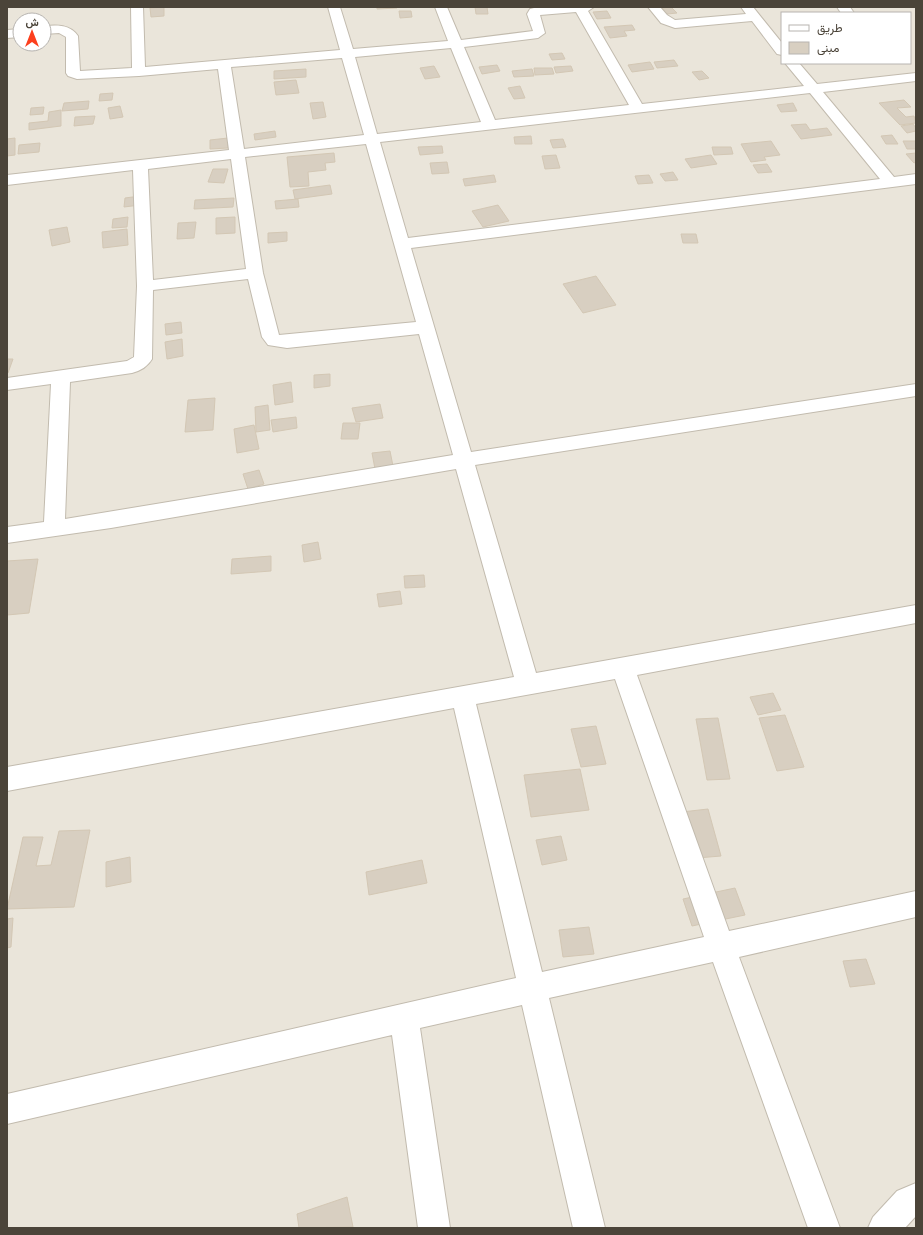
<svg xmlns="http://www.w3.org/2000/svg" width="923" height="1235" viewBox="0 0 923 1235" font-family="'Fira Sans',Vazirmatn,sans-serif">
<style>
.residential{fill:#eae5da;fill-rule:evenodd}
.building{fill:#d8cfc1;stroke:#d3c7b4}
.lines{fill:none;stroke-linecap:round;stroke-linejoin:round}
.minor-casing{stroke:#c2bbae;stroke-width:2}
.minor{fill:#fff;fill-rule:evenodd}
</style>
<rect width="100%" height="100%" fill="#f6f3ec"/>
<!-- residential -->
<path class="residential" d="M7,7H916V1228H7ZM782,13H910V63H782ZM20,20H44V44H20Z"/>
<!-- building -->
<g class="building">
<polygon points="164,7 164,16 151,17 150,8"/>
<polygon points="377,7 397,7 397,8 377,9"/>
<polygon points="475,7 487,7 488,14 476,14"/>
<polygon points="671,7 677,13 658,15 653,9"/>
<polygon points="399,11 411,11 412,17 400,18"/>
<polygon points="607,11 611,18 597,19 593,12"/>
<polygon points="632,25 635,30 624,31 627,36 610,38 604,27"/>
<polygon points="562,53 565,59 552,60 549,54"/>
<polygon points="674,60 678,66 657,68 654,62"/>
<polygon points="650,62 654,69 632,72 628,65"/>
<polygon points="497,65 500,71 482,74 479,67"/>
<polygon points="434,66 440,77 425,79 420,68"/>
<polygon points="571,66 573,71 556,73 554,67"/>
<polygon points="534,68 552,68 554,74 535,75"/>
<polygon points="306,69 306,77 274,79 274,71"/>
<polygon points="532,69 534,76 514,77 512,71"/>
<polygon points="702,71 709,78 699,80 692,72"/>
<polygon points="296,80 299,93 276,95 274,82"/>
<polygon points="520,86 525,98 514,99 508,88"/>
<polygon points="113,93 112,100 99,101 100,94"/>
<polygon points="904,100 911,107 897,108 906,117 914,116 916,123 900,125 879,103"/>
<polygon points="89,101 88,109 62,111 64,103"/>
<polygon points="323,102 326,117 313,119 310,103"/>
<polygon points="793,103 797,111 781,112 777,105"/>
<polygon points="120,106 123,117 110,119 108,108"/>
<polygon points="44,107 43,114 30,115 31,108"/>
<polygon points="61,110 61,126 29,130 29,123 48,121 49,112"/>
<polygon points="95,116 93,124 74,126 75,117"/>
<polygon points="806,124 810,130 827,128 832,135 801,139 791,125"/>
<polygon points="913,124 916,128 916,131 907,133 901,126"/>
<polygon points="275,131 276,137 255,140 254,134"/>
<polygon points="892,135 898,144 886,144 881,136"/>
<polygon points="531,136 532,144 515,144 514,137"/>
<polygon points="15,138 15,155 7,156 7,139"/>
<polygon points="228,138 228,148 210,149 210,140"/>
<polygon points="563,139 566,147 553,148 550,140"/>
<polygon points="771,141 780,155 764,157 766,160 751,162 741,144"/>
<polygon points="903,141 916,141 916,149 907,149"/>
<polygon points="40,143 39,152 18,154 19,145"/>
<polygon points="442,146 443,153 420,155 418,147"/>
<polygon points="712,147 731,147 733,154 714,155"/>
<polygon points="334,153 335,162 325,163 326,170 308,172 309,186 290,187 287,157"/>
<polygon points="916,153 916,162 914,163 906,154"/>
<polygon points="556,155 560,168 545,169 542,156"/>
<polygon points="711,155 717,164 691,168 685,159"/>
<polygon points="447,162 449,173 432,174 430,163"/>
<polygon points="767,164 772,172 758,173 753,165"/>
<polygon points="213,169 228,169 224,183 208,182"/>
<polygon points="673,172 678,180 665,181 660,174"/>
<polygon points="494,175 496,182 465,186 463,179"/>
<polygon points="649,175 653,183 638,184 635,176"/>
<polygon points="330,185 332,194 295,199 293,190"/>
<polygon points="140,196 140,205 124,207 125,198"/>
<polygon points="234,198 233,207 194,209 195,200"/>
<polygon points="298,199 299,207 276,209 275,201"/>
<polygon points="498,205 509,221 483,227 472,211"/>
<polygon points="128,217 127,227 112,228 113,219"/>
<polygon points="235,217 235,233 216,234 216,218"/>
<polygon points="196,222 194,238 177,239 178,223"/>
<polygon points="67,227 70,242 52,246 49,230"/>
<polygon points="127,229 128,245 103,248 102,232"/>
<polygon points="287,232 287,241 268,243 268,233"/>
<polygon points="681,234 696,234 698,243 683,243"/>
<polygon points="596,276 616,305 583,313 563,284"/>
<polygon points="181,322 182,333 166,335 165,324"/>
<polygon points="182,339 183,356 167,359 165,342"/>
<polygon points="7,359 13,359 8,373 7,373"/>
<polygon points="330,374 330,386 314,388 314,375"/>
<polygon points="291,382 293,402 275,405 273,385"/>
<polygon points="215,398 213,430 185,432 188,400"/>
<polygon points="380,404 383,418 356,422 352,408"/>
<polygon points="268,405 270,430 256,432 255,407"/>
<polygon points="296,417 297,428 273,432 271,420"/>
<polygon points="343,423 360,423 358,439 341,439"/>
<polygon points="254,425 259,449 237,453 234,429"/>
<polygon points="390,451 393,466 375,469 372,453"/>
<polygon points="259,470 264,484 248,489 243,474"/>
<polygon points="318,542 321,559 304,562 302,545"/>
<polygon points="271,556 271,571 231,574 232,559"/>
<polygon points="38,559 29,613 7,615 7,561"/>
<polygon points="424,575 425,587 405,588 404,576"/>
<polygon points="400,591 402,604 379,607 377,594"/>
<polygon points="773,693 781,710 758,715 750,697"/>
<polygon points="785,715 804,767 777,771 759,718"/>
<polygon points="718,718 730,779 707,780 696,719"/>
<polygon points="596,726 606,764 581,767 571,729"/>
<polygon points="580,769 589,810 531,817 524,775"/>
<polygon points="708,809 721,856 685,859 673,813"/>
<polygon points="90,830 74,907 7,909 23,837 43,837 36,866 51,865 59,831"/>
<polygon points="561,836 567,860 542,865 536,840"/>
<polygon points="130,857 131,882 106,887 106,862"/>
<polygon points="422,860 427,883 369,895 366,872"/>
<polygon points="735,888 745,915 692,926 683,899"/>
<polygon points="13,918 11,947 7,948 7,919"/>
<polygon points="589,927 594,954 563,957 559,930"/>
<polygon points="866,959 875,984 850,987 843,961"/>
<polygon points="347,1197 353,1227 299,1228 297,1214"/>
</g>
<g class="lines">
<!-- minor casing -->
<g class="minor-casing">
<g id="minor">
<path d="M131,7H143L145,67L340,50L328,7H340L353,49L448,41L435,7H447L461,40L533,31L527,14L530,9L534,8L594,7L588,11L642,104L804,86L785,63H799L817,84L916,73V81L823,92L894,177L916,174V184L411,248L471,452L916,384V396L475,465L536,673L916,605V623L637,675L729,931L916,891V917L739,957L840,1228H808L713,962L549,998L605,1228H573L522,1005L420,1028L450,1228H418L392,1035L7,1124V1094L516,978L454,708L7,791V767L514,677L456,469L111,528L7,543V527L44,522L51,384L7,390V378L127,361L134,357L137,286L133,170L7,185V175L229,150L218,69L139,76L77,79L68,76L66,73V37L59,33L44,34V26C57,25 70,24 78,36L80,71L132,68ZM576,12L629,105L495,120L464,47L538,38L545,33L540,15ZM451,48L481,122L377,134L355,57ZM342,58L364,135L244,149L231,67ZM810,93L880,179L408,238L380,142ZM366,144L416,322L279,335L263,273L245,157ZM231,159L246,269L153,280L148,169ZM248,279L262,337L268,345L287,348L419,334L453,455L65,519L70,382L132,373C140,371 148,366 152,359L153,290ZM615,679L704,937L542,972L476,704Z"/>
<polygon points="648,7 660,7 667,15 675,20 746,14 741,7 753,7 782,43 782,55 777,54 752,21 675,28 661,23"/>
<polygon points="837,7 850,7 854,13 841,13"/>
<polygon points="20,29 20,37 7,38 7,30"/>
<polygon points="916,1183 916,1216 905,1228 868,1228 873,1217 897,1191"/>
</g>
</g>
<!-- minor -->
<use href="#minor" class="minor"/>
</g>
<!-- border -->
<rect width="923" height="1235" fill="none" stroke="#4b4439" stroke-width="16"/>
<!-- legend -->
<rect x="781" y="12" width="130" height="52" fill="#ffffff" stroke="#b7b4b0"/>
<rect x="789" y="25" width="20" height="6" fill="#ffffff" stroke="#b7b4b0"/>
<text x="817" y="32" font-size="12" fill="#4b4439">طريق</text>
<rect x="789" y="42" width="20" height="12" fill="#d8cfc1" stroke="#b7b4b0"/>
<text x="817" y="52" font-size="12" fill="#4b4439">مبنى</text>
<!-- north arrow -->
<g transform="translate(32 32)"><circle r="19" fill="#ffffff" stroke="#b7b4b0"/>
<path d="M0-3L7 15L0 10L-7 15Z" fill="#fc3f1d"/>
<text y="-6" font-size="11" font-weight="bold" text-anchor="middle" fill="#4b4439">ش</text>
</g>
</svg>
